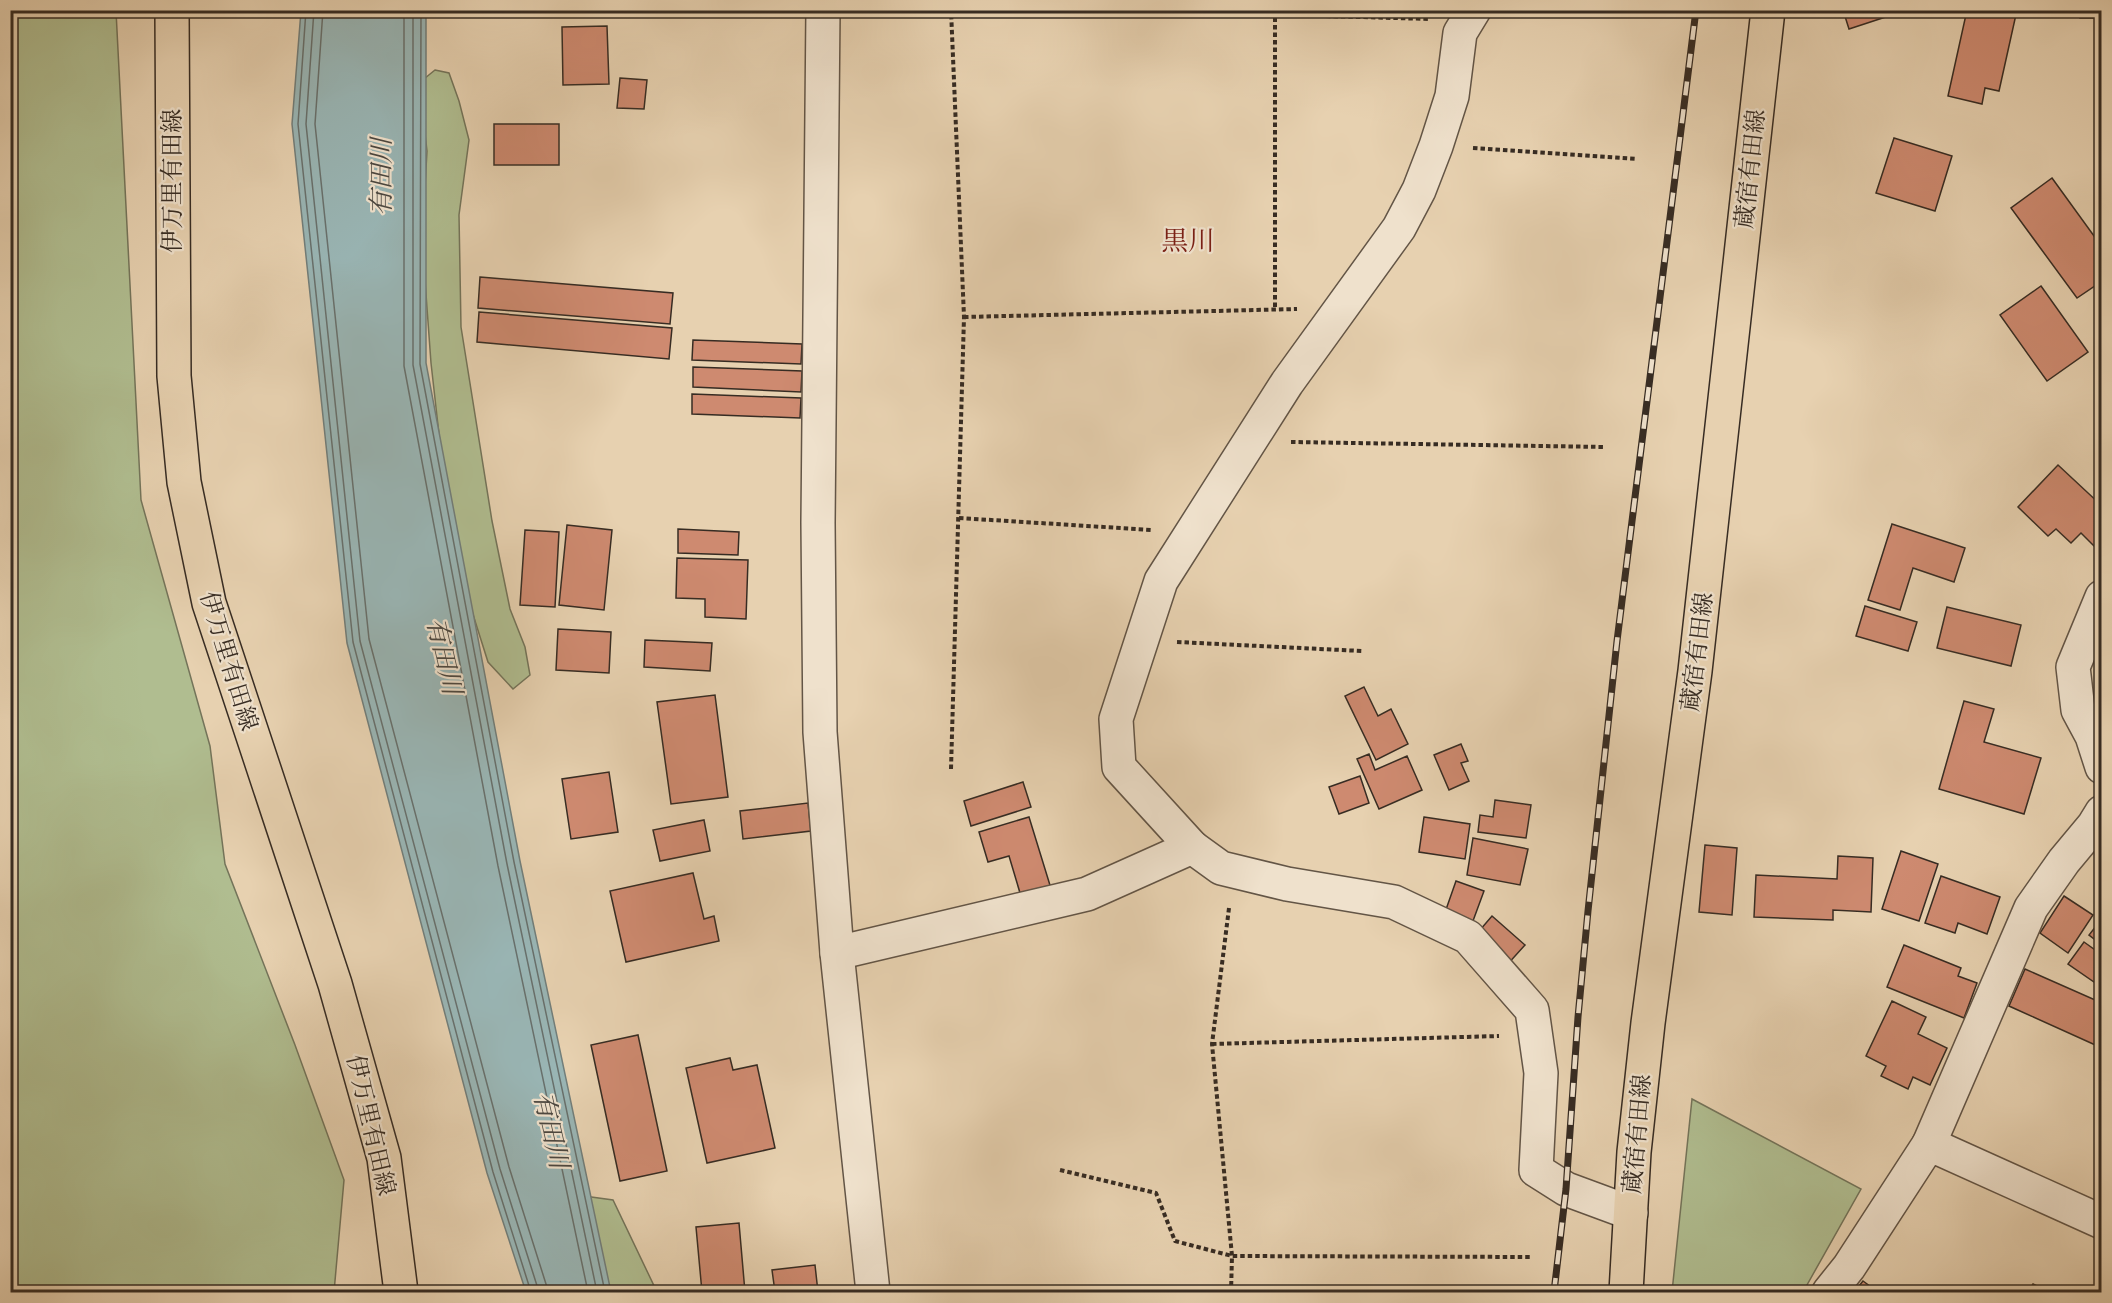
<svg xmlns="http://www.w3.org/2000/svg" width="2112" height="1303" viewBox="0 0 2112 1303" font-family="Alegreya,'Noto Serif JP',serif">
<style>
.green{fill:#b0bd90;stroke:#74745a;stroke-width:1.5}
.water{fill:#99b5b4;stroke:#727e7a;stroke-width:1.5}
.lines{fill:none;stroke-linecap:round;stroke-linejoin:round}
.shore{stroke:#68706c;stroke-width:1.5}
.building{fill:#ce8a70;stroke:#372c23;stroke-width:1.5}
.minor-casing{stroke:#635546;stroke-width:36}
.major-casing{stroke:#372c23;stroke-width:36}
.path{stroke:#372c23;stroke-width:4;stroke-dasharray:4.5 3;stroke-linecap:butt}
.minor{stroke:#efe1cc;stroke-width:33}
.major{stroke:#e7d1b0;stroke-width:33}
.rail-casing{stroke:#372c23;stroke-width:7}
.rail{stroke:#efe1cc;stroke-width:4.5;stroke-dasharray:14;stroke-linecap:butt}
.labels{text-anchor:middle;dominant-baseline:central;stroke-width:4.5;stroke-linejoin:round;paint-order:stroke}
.street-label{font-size:24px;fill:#372c23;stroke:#efe1cc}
.water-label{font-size:26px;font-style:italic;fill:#4b4740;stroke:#efe1cc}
.quarter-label{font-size:27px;fill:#7a1f14;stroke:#efe1cc}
</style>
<rect width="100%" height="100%" fill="#e7d1b0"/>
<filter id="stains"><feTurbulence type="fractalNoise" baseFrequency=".00333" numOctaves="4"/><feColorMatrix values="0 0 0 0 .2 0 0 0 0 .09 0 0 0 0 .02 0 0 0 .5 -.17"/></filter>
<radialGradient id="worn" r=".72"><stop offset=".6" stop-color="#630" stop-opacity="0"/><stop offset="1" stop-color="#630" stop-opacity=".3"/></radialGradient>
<!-- green -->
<g class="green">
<polygon points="10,11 116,11 141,500 210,746 225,864 295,1045 344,1180 334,1292 11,1292"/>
<polygon points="435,70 449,73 459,101 469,140 459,215 461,327 492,521 510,609 525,647 530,675 513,689 488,662 470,605 442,461 431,363 422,239 427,151 419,83"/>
<polygon points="1692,1099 1861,1189 1803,1292 1672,1292"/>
<polygon points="584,1196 613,1200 657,1292 595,1292"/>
</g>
<!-- water -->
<polygon class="water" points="301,11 426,11 426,363 520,861 611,1292 526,1292 487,1173 347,643 292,124"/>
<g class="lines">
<!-- shore -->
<g class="shore">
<polyline points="306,10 298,124 353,642 493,1172 531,1292"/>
<polyline points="314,10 306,124 360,641 500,1169 539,1292"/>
<polyline points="323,10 315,124 369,639 509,1167 546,1284 548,1292"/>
<polyline points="404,10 404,366 498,866 588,1292"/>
<polyline points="413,10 413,365 507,864 597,1292"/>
<polyline points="421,10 420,364 514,862 605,1292"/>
</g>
</g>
<!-- building -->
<g class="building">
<polygon points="1843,10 1907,10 1849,29"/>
<polygon points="1967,10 2017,10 1999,91 1985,88 1982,104 1948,96"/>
<rect x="2080" y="10" width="22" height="8"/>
<polygon points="607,26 609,84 563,85 562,27"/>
<polygon points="620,78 647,80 644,109 617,108"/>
<rect x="494" y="124" width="65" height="41"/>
<polygon points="1894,138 1952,156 1935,211 1876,193"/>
<polygon points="2052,178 2102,247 2102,281 2077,298 2011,208"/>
<polygon points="480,277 673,293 670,324 478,308"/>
<polygon points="2041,286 2088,352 2047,381 2000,315"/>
<polygon points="479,312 672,328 669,359 477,342"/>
<polygon points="693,340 802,344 801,364 692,360"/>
<polygon points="693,367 802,371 801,392 693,387"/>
<polygon points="692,394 801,398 800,418 692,414"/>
<polygon points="2058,465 2102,506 2102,540 2095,547 2081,533 2071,543 2056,529 2048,536 2018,507"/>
<polygon points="1892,524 1965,548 1954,582 1913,568 1900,610 1868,600"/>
<polygon points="567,525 612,530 604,610 559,605"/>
<polygon points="678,529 739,532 738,555 678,553"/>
<polygon points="525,530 559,532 555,607 520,605"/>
<polygon points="677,558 748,560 746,619 705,617 705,599 676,598"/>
<polygon points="1865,606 1917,622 1908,651 1856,636"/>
<polygon points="1947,607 2021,625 2011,666 1937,648"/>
<polygon points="558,629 611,632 609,673 556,670"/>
<polygon points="645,640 712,643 710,671 644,667"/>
<polygon points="1364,687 1378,716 1391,709 1408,744 1376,760 1345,696"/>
<polygon points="715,695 728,797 671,804 657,702"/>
<polygon points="1964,701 1994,709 1984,742 2041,758 2024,814 1939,789"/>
<polygon points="1461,744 1468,761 1461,763 1469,781 1449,790 1434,755"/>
<polygon points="1369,754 1375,770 1407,756 1422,790 1379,809 1357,759"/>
<polygon points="609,772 618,832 571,839 562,779"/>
<polygon points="1360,776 1369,803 1339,814 1329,787"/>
<polygon points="1023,782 1031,807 971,826 964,801"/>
<polygon points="1495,800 1531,805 1526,838 1478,832 1480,815 1493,817"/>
<polygon points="808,803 811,831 743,839 740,811"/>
<polygon points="1029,817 1053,895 1023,903 1009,856 988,862 979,832"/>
<polygon points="1424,817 1470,824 1465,859 1419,852"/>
<polygon points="704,820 710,851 660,861 653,830"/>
<polygon points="1473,838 1528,849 1520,885 1467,875"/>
<polygon points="1705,845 1737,848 1732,915 1699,912"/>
<polygon points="1901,851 1938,864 1919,921 1882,909"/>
<polygon points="1838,856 1873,858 1871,912 1833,910 1833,920 1754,917 1756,875 1837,879"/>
<polygon points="693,873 704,919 714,916 719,941 626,962 610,891"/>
<polygon points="1941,876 2000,897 1987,934 1958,923 1955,933 1925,923"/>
<polygon points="1456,881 1484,891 1470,929 1443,918"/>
<polygon points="2064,896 2093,915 2068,953 2040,933"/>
<polygon points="1492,916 1525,945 1506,966 1474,937"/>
<polygon points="2100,921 2102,922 2102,945 2089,935"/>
<polygon points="2084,942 2102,955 2102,971 2094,982 2068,964"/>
<polygon points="1904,945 1961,968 1958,976 1977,983 1964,1018 1887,987"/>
<polygon points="2025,969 2102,1003 2102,1048 2009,1006"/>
<polygon points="1892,1001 1926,1017 1918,1034 1947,1048 1930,1085 1913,1077 1908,1089 1881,1076 1886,1066 1866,1056"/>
<polygon points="638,1035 667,1171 620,1181 591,1045"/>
<polygon points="730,1058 733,1070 757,1065 775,1148 707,1163 686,1068"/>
<polygon points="739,1223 745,1292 702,1292 696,1227"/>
<polygon points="815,1265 818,1292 770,1292 775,1292 772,1270"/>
<polygon points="1863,1281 1878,1292 1854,1292"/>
<polygon points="2033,1284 2049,1292 2028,1292"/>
</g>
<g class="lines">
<!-- minor casing -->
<g class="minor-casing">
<g id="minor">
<polyline points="823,10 818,523 820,732 837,953 873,1292"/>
<polyline points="2102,597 2073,667 2078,710 2092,736 2102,767"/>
<polyline points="1192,847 1119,767 1116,719 1161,581 1287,383 1399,228 1419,190 1436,146 1452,96 1460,33 1474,10"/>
<polyline points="837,953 1087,894 1192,847 1221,868 1287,884 1394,902 1468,937 1532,1010 1541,1073 1536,1170 1566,1189 1631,1213"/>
<polyline points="1929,1144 2031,908 2064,861 2094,825 2102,812"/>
<polyline points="1829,1292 1849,1267 1929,1144 2102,1222"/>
</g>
</g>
<!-- major casing -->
<g class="major-casing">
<g id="major">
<polyline points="172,10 174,376 184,482 209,603 335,984 384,1158 401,1292"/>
<polyline points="1626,1292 1634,1152 1648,1023 1695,671 1768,10"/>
</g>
</g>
<!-- path -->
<g class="path">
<polyline points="1116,10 1429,19"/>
<polyline points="1275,10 1275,309"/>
<polyline points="1473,148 1637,159"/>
<polyline points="964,317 1297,309"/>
<polyline points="1291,442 1605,447"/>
<polyline points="959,518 1152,530"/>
<polyline points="1177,642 1362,651"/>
<polyline points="951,769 964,317 951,10"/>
<polyline points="1229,908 1212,1044 1232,1256 1231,1292"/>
<polyline points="1212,1044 1499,1036"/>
<polyline points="1060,1170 1156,1193 1175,1241 1232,1256 1530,1257"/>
</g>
<!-- minor -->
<use href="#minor" class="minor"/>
<!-- major -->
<use href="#major" class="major"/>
<!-- rail casing -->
<g class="rail-casing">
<polyline id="rail" points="1554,1292 1566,1189 1578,1017 1588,911 1617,641 1696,10"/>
</g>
<!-- rail -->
<use href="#rail" class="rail"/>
</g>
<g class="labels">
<!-- street labels -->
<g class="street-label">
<text transform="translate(1750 169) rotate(-84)">蔵宿有田線</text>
<text transform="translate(172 181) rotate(-90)">伊万里有田線</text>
<text transform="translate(1697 652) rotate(-83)">蔵宿有田線</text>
<text transform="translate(229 661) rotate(73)">伊万里有田線</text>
<text transform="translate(371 1125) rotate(77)">伊万里有田線</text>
<text transform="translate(1637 1134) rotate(-85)">蔵宿有田線</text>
</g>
<!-- water labels -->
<g class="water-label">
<text transform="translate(381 177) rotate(-90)">有田川</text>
<text transform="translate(444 656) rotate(77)">有田川</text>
<text transform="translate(551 1130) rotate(77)">有田川</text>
</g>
<!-- quarter labels -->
<g class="quarter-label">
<text x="1188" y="241">黒川</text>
</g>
</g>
<!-- margin -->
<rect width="2112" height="1303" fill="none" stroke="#e7d1b0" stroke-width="36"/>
<rect x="12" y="12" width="2088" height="1279" fill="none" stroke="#372c23" stroke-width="3"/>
<rect x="18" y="18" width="2076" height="1267" fill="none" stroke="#372c23" stroke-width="1.5"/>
<rect width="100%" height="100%" filter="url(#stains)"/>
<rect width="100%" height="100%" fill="url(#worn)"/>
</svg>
